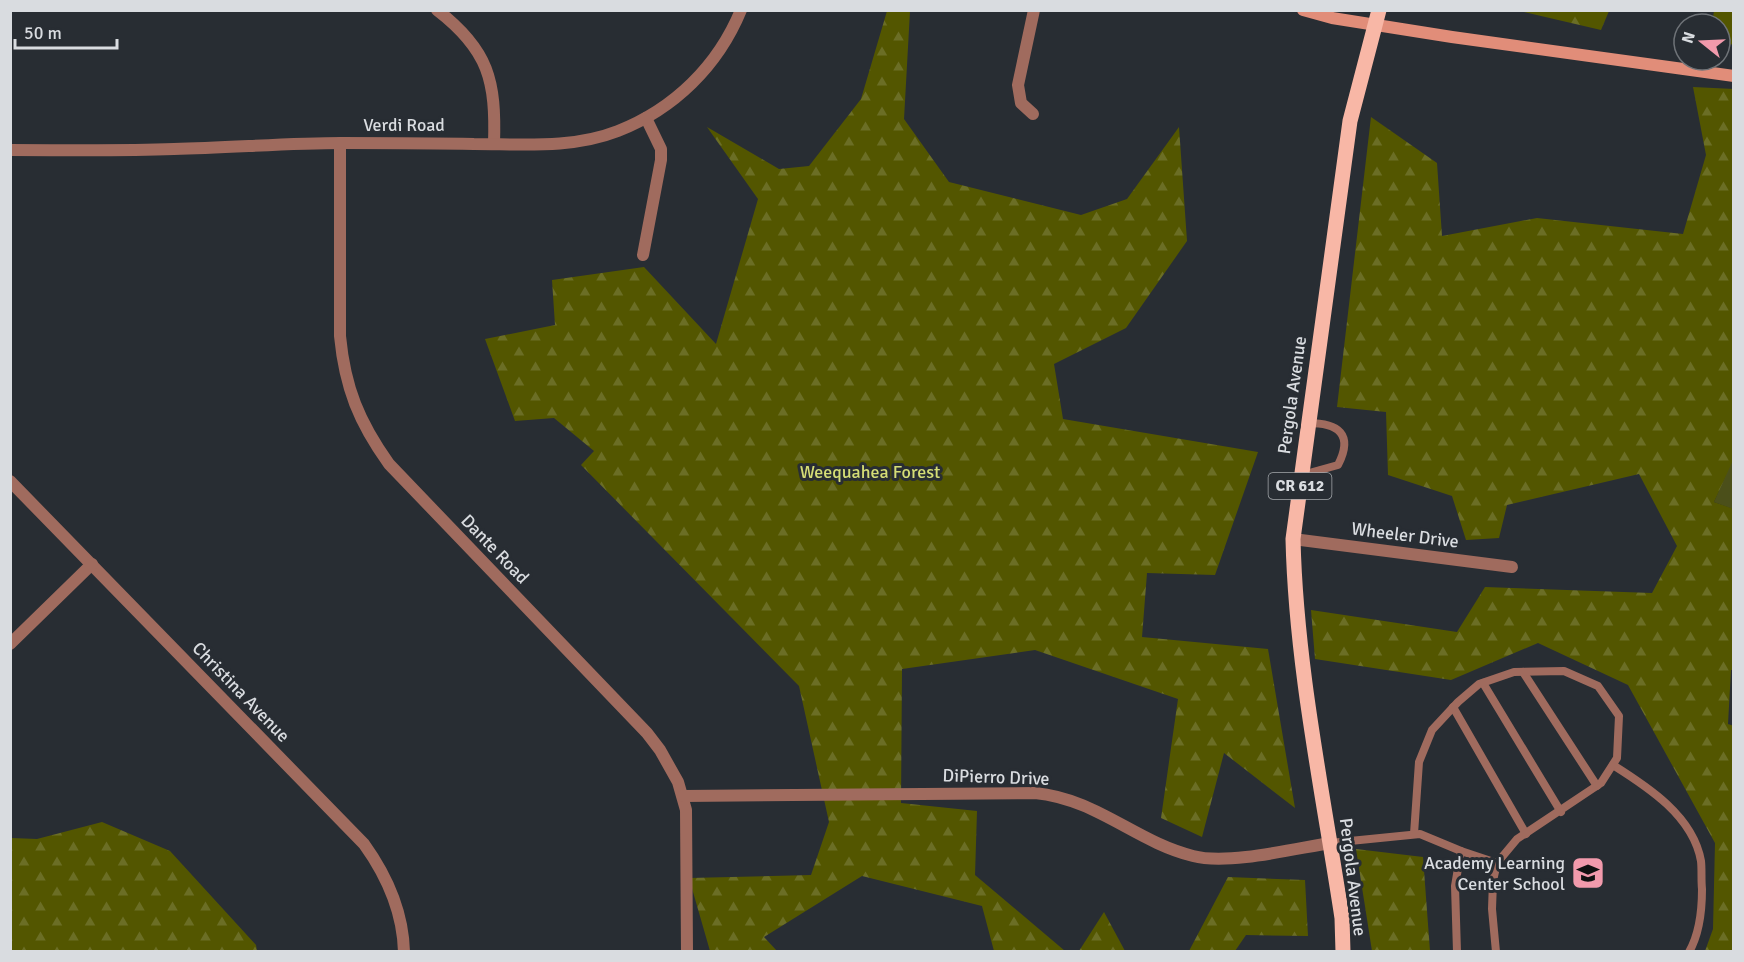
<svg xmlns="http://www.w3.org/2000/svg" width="1744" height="962" viewBox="0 0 1744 962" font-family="Signika,sans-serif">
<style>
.green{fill:#4b4f1a}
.forest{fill:url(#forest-firs)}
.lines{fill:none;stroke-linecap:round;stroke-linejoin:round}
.lane{stroke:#a06b5e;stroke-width:8}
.street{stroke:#a06b5e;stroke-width:12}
.secondary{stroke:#e18d79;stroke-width:12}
.primary{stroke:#f8b7a6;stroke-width:15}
.labels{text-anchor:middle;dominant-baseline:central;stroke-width:6;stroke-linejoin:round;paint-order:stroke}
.shield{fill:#282d33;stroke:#a4a8ac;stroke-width:1.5}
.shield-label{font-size:16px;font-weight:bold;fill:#d9dce0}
.street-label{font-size:18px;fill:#d9dce0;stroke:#282d33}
.park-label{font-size:18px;fill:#d5dd76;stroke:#282d33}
.poi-label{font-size:18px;fill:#d9dce0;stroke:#282d33;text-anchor:end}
</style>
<defs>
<pattern id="forest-firs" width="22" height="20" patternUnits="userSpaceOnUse" patternTransform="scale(1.5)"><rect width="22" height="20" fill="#535600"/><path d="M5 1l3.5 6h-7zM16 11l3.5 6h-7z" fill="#6b6e25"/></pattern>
</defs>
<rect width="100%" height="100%" fill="#282d33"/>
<!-- green -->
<polygon class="green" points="1733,458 1733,509 1714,502"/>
<!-- forest -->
<g class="forest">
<polygon points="887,11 910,11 904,119 949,182 1081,215 1127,199 1179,127 1187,241 1126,328 1054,364 1063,419 1258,452 1215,575 1147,573 1142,637 1268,649 1295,808 1224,753 1202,837 1161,818 1178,699 1035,650 902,669 901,803 977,811 975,875 1065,951 994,951 982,906 862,876 764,937 777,951 710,951 689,878 811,875 829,822 799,686 581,465 594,451 554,418 515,421 485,339 555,325 552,280 644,267 716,344 758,199 707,127 779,169 809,166 861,99"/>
<polygon points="1520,11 1609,11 1601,30"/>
<polygon points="1714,11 1733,11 1733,44 1720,47 1720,24 1712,24"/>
<polygon points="1693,87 1734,89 1734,458 1714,502 1734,509 1734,670 1731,670 1728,724 1734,726 1733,952 1705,951 1713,929 1715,843 1628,685 1538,643 1451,680 1315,659 1311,610 1457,632 1485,587 1652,593 1677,546 1639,474 1507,505 1499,538 1466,540 1452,496 1388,475 1386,412 1337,407 1371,117 1437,163 1442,236 1537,218 1683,234 1706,155"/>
<polygon points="102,822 170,851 256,945 257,951 11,951 11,838 37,839"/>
<polygon points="1356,849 1423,857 1430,951 1372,951"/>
<polygon points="1228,877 1305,880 1308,936 1246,935 1235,951 1189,951"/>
<polygon points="1104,912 1125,951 1079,951"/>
</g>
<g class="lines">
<!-- lane -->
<g class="lane">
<path d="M1302,475L1338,465C1354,434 1338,423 1308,423"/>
<polyline points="1523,672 1597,786"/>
<polyline points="1483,683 1561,812"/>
<polyline points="1453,707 1526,834"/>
<path d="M1613,765C1648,787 1693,816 1701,861C1702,870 1701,880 1702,889C1702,910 1700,933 1689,952"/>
<polyline points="1414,834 1419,762 1432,730 1458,702 1479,684 1514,672 1564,671 1598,686 1619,716 1617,758 1601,783 1517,839 1497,863 1493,881 1492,909 1496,952"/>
<polyline points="1330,843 1420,834 1461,851 1455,886 1457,952"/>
<polyline points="1461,851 1497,863"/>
</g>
<!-- street -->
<g class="street">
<path d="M437,10C489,50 496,81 494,144"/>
<polyline points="1033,114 1021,103 1018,85 1034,10"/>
<path d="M340,143V336C345,388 359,422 389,464L647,733L660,750L678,782L686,810L687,952"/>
<path d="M10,150C65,150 120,151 174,149C230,148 286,143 342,143C386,143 430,143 474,144C522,144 572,149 618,131C674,109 718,66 741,10"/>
<polyline points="643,255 661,160 661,149 646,118"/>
<path d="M10,481L364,844C387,876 403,911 404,952"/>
<polyline points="1293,539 1512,567"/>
<polyline points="10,644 92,564"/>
<path d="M683,796L1035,793C1097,799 1136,842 1193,856C1228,865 1293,849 1330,843"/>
</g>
<!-- secondary -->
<polyline class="secondary" points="1303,10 1332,18 1452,37 1734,76"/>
<!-- primary -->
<path class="primary" d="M1343,952L1342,918C1323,793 1296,666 1293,539L1350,121L1379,10"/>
</g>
<!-- icons -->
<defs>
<g id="school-square" transform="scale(1.725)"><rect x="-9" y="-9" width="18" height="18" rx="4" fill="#f29aac" stroke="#282d33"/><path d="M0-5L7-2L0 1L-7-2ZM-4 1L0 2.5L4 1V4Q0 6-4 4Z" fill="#111"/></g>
</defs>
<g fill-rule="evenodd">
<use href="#school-square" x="1588" y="873"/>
</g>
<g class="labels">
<!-- shield labels -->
<rect class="shield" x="1268.5" y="473" width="63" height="26" rx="4.5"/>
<g class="shield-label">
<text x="1300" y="486">CR 612</text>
</g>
<!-- street labels -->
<g class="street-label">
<text x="404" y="125">Verdi Road</text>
<text transform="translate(1292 395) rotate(-82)">Pergola Avenue</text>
<text transform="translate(1405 535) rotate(7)">Wheeler Drive</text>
<text transform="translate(495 549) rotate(46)">Dante Road</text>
<text transform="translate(241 692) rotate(46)">Christina Avenue</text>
<text transform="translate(996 777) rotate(2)">DiPierro Drive</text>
<text transform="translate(1353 877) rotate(83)">Pergola Avenue</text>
</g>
<!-- park labels -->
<g class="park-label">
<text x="870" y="472">Weequahea Forest</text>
</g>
<!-- poi labels -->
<g class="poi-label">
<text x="1565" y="863">Academy Learning<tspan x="1565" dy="21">Center School</tspan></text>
</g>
</g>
<!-- border -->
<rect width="1744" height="962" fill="none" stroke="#d9dce0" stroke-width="24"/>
<!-- north arrow -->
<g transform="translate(1702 42) rotate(288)"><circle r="28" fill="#282d33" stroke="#6f7378" stroke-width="1.5"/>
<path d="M0-4.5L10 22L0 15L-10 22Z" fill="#f29aac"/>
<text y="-9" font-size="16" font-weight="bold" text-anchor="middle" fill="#d9dce0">N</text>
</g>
<!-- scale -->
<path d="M15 39v9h102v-9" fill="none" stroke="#d9dce0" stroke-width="3"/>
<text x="24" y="39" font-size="18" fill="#d9dce0" stroke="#282d33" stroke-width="4.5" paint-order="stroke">50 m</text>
</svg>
